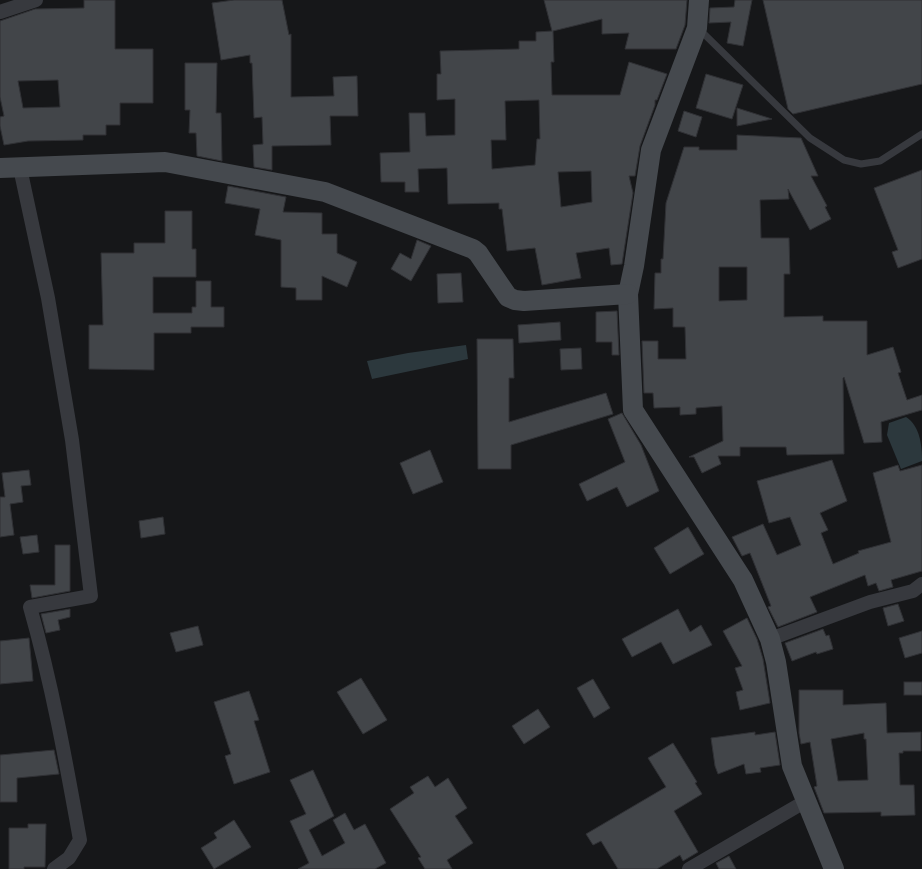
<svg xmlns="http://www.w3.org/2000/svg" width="922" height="869" viewBox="0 0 922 869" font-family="Quicksand,sans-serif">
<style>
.water{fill:#2c383d}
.building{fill:#424549;stroke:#303135;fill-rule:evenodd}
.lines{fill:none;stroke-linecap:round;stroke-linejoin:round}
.lane{stroke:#37393e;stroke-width:7}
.street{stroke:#37393e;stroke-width:14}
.secondary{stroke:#45494e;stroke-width:20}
</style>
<rect width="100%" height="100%" fill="#161719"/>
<!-- water -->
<g class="water">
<polygon points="466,345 468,359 372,379 367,361 408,353"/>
<path d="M906,417C920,426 922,445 922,461L901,469L887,435L889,423Z"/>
</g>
<!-- building -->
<g class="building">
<path d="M84,0H115V49H153V103H120V125H106V135H83V140L28,141L4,145L0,126V117L4,116L0,97V21L35,9L84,8ZM58,80L60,107L23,108L18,81Z"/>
<polygon points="234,0 282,0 289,35 291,34 291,97 334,96 333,77 357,76 358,116 330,116 331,145 272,146 272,170 254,167 253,145 263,144 262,117 254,118 252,63 250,63 250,55 221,60 212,3"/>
<path d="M544,0H687L685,25L676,49H625L629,33L602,34V19L553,31L554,62H551L552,95H620L629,62L667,74L657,100H655V105L640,146L635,176H629L633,193L622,264L611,265L609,248L576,253L581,278L542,285L535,248L507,251L502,209H499V203L448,204L447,168L418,169L419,192H405V182H381L380,153L410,152L409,113H425L426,136L455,135V99L437,100V74H441L440,51L519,49V41H536V32L552,31ZM539,100L540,139H537L535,165L492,169L491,140H506L505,101ZM591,171L592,202L561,207L558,172Z"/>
<polygon points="735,0 752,0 743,46 727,43 731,22 709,23 710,8 734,7"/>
<polygon points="763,0 922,0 922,84 793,114 788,109"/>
<polygon points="185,63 217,63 216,113 221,113 222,161 197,156 196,133 189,133 190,110 185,110"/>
<polygon points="706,74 743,85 732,119 696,108"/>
<polygon points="737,108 772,119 737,126"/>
<polygon points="684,111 702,117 696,137 678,131"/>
<path d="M737,135L801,138L818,176H811L827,206L825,207L831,219L810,230L788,189L789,199L760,200L761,238H789L790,274H784V317L823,316V321H867V355L893,347L901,372L898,373L907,400L922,395V410L881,422L882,442L864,443L844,377L843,378L844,454L787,455L786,447H740V456H718L721,464L702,473L694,457H689L723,441L722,406L696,408V414L680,415V407L654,408L653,393H644L642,341H658V359H686L685,327H673V308L654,309L655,273H661V259H663L666,203L684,147H699V150H737ZM719,267H747V300L719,301Z"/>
<polygon points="922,170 922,259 898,268 892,252 898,250 874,188"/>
<polygon points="228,186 286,197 283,212 322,213 322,234 337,234 337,253 357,262 347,287 322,276 322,300 296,300 296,288 281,287 281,240 255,235 260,209 225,203"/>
<polygon points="165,211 192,211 192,249 196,249 196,277 153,277 153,313 192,313 192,307 196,307 196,281 211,281 211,307 224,307 224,327 191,327 191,333 154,333 154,370 89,369 89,325 103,325 101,253 134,253 134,243 165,243"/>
<polygon points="417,240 431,246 411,281 391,269 400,253 411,259"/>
<polygon points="461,273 463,302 438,303 437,274"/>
<polygon points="617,311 619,355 612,355 612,342 596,342 596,312"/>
<polygon points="560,322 561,340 519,343 518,325"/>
<polygon points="477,339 513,339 514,378 509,378 509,422 606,393 613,414 511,445 511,469 478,469"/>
<polygon points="581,348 582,369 561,370 560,349"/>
<polygon points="622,413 641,445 659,491 627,507 617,487 587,501 579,484 625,462 608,419"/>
<polygon points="430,450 443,482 413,494 400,463"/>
<polygon points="832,460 847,501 820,513 828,530 821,533 833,564 859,553 858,551 891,542 873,473 898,465 900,471 922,465 922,571 891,580 893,587 879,591 876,583 868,586 865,575 810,597 817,612 778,627 768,607 771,606 750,553 742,556 732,537 763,524 777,555 801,545 790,517 769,523 757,481"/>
<polygon points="29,470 31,485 21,486 23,502 10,504 14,535 0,537 0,497 5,497 2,473"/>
<polygon points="163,517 165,534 141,538 139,521"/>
<polygon points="688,527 704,554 670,574 654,548"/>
<polygon points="37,535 39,552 23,554 20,537"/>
<polygon points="55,545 70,545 70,591 32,598 30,585 55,585"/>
<polygon points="898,604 904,621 888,626 883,608"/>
<polygon points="70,609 70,617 58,620 60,630 46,633 41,614"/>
<polygon points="678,609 690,632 701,625 712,645 673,664 661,642 632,657 622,639"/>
<polygon points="747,618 757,639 763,659 770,703 740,710 736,692 743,690 735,668 742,666 723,631"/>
<polygon points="198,626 203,645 176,652 170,633"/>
<polygon points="823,629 826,636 829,635 833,649 817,654 816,652 792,661 785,643"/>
<polygon points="922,631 922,653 905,658 899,638"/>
<polygon points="29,638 33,681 0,684 0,641"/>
<polygon points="361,678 387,720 363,734 337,692"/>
<polygon points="593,679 610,708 594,718 577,688"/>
<rect x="904" y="682" width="18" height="13"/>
<path d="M799,690H843V705L886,703L887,733L921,732V751H903V753H899L900,785H914L915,815L881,816V812L824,813L814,787L817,786L810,742L801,744L799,733ZM864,733V739H866L868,780L838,781L831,739Z"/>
<polygon points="249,691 259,720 254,721 270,772 234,784 225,756 231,754 214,702"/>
<polygon points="538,709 550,727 524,744 512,726"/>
<polygon points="755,732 755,735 775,732 780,765 760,768 761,772 746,774 744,764 718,774 715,766 711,738"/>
<polygon points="673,743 697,782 695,783 702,794 674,811 698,852 683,861 680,855 657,869 618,869 601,841 593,845 586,834 666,787 648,758"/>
<polygon points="54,750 59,774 17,778 17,802 0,802 0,755"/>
<polygon points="313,770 334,816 309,830 322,856 345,843 333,820 345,813 354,830 365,824 386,863 375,869 298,869 309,863 290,821 306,814 290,780"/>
<polygon points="428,776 435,787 448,778 467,808 455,816 473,843 447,860 452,869 425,869 418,858 421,857 390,809 414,793 410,787"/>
<polygon points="234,820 251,847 214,869 201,848 217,838 214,833"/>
<polygon points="28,824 46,824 45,867 24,867 24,869 9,869 9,828 28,828"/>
<polygon points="729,856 736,869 719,869 716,863"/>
</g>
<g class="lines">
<!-- lane -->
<polyline class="lane" points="700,30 810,138 844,160 861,164 880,161 922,134"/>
<!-- street -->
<g class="street">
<polyline points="0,12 36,0"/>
<path d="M20,168L48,298L72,440L91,596L30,607C52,684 66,762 80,840L69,858L54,869"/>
<polyline points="770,639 870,602 913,591 922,584"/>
<polyline points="689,869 806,801"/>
</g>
<!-- secondary -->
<g class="secondary">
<polyline points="699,0 697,28 651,150 634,266 628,294 633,410 743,580 770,639 776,662 792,766 834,869"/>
<polyline points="0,168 165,162 325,192 473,249 478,253 508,297 515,300 524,301 628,294"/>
</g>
</g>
</svg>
